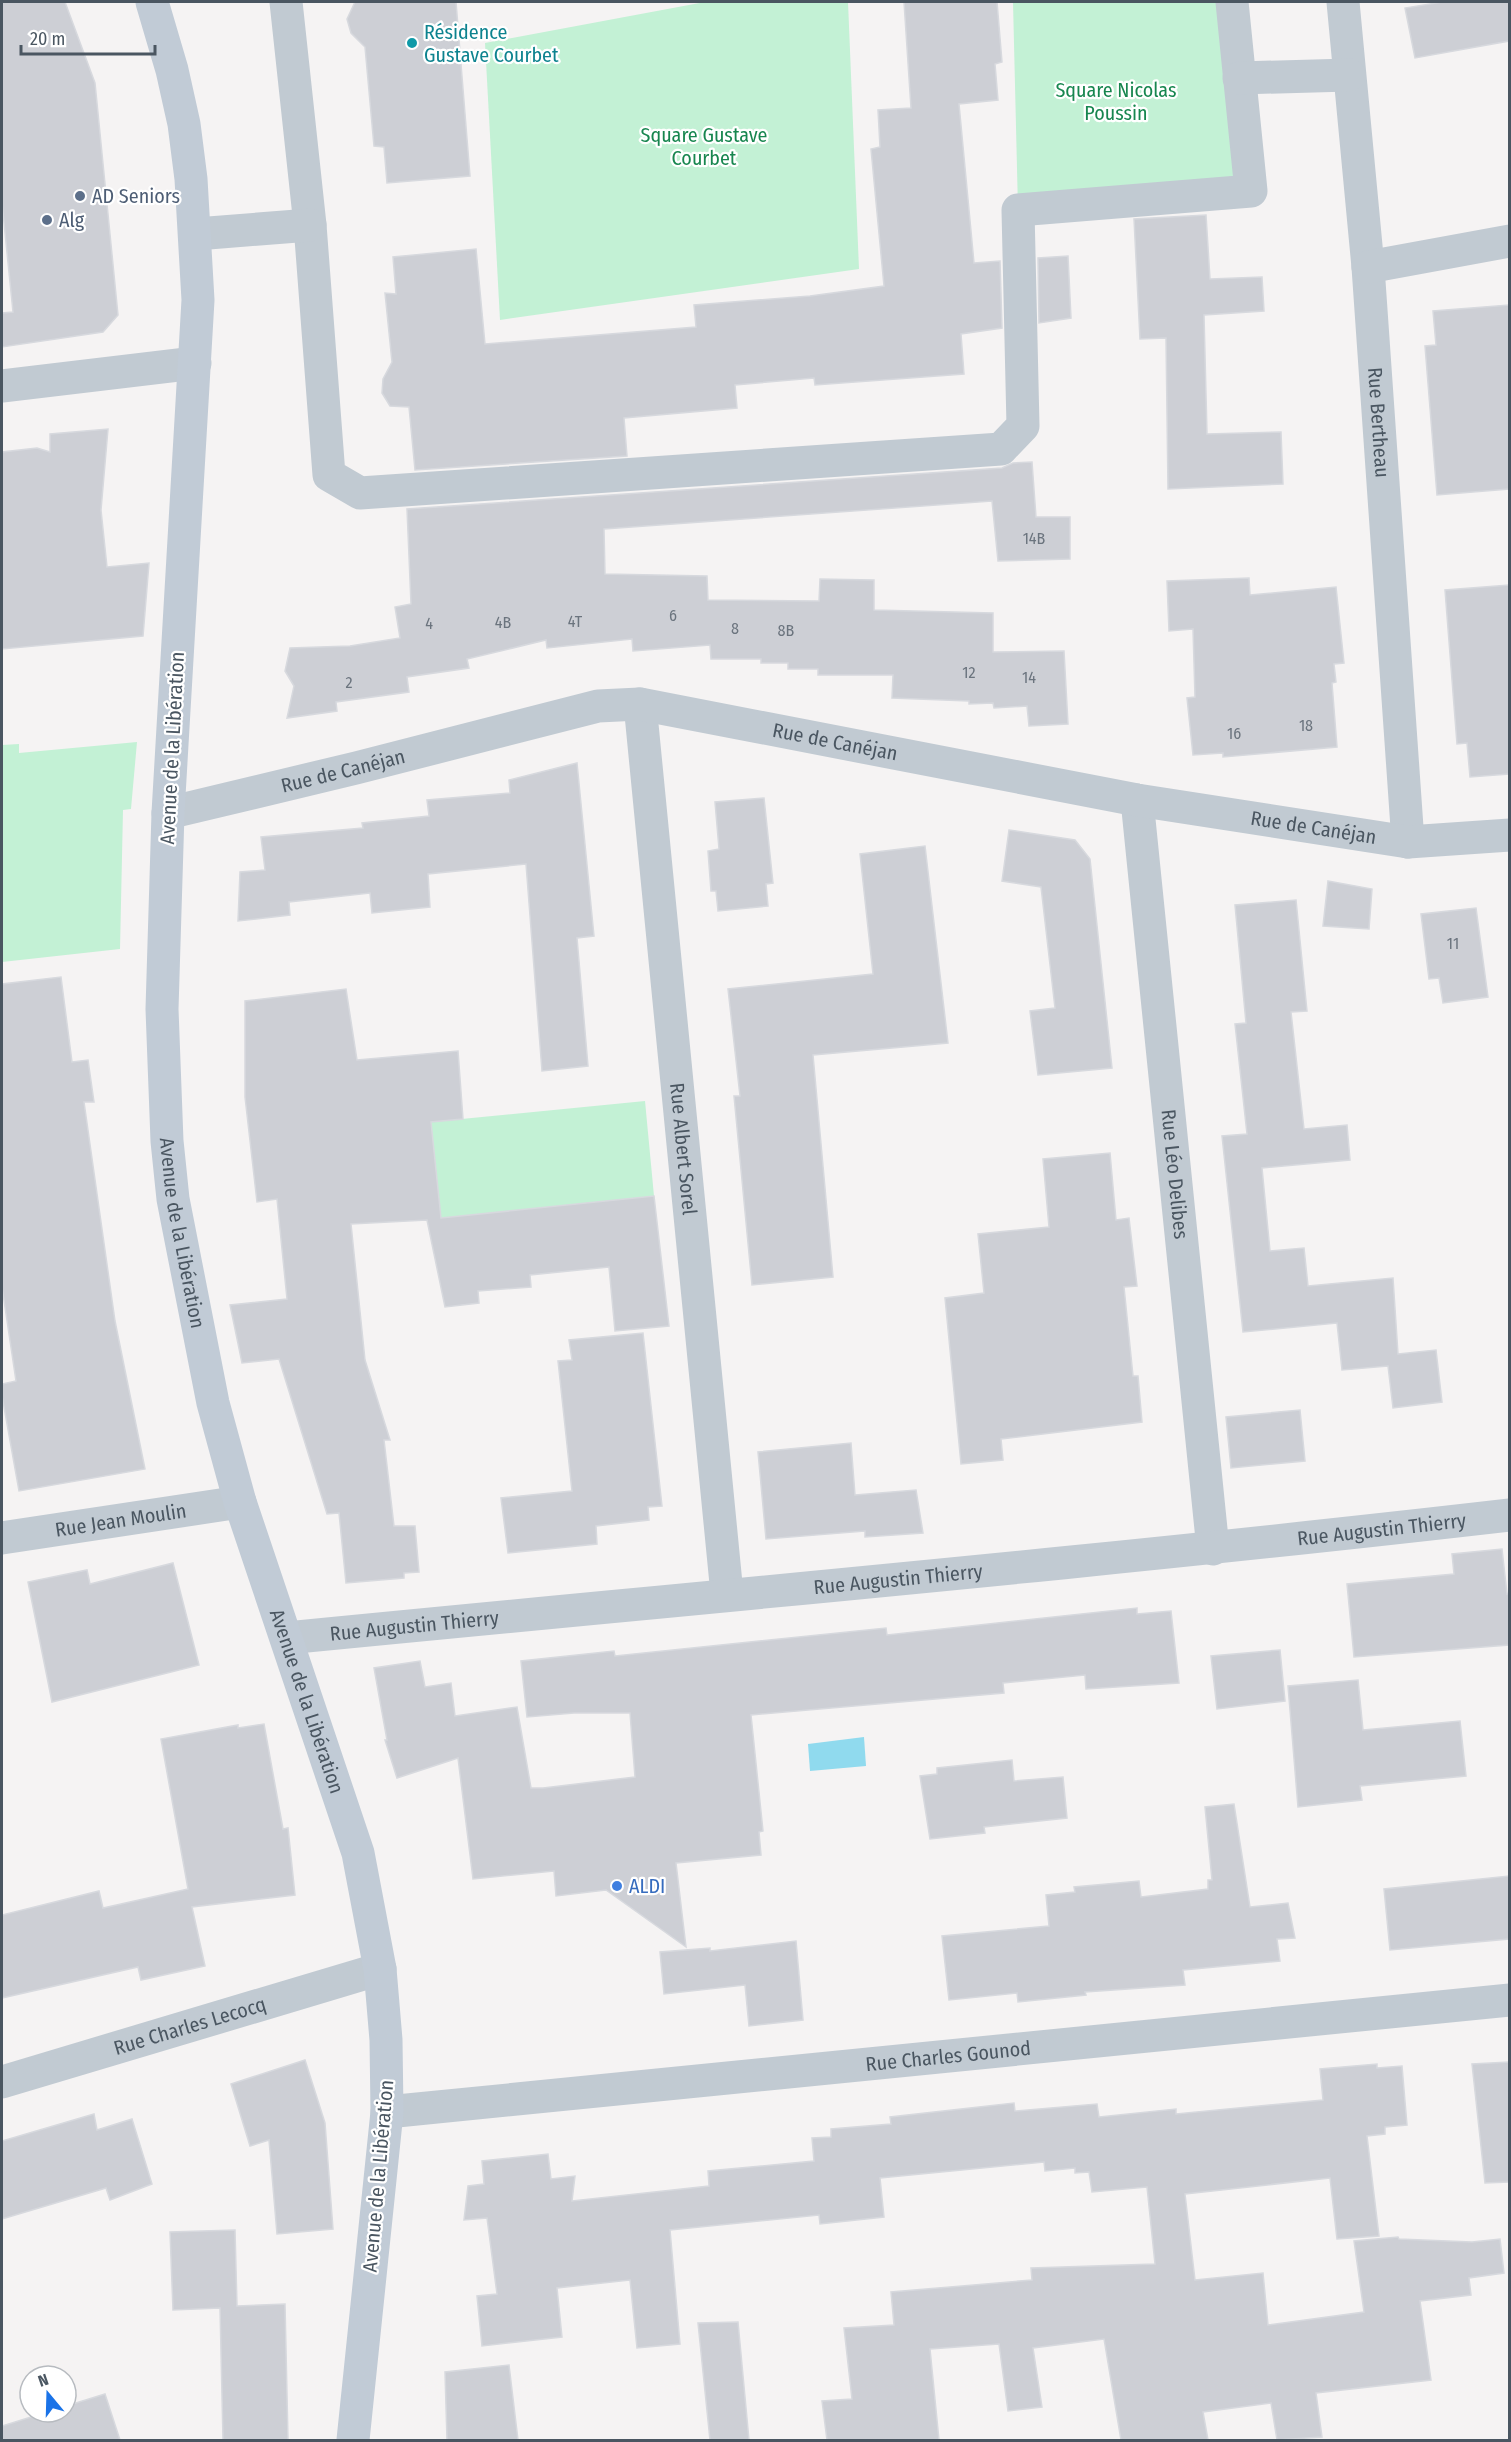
<svg xmlns="http://www.w3.org/2000/svg" width="1511" height="2442" viewBox="0 0 1511 2442" font-family="'Fira Sans Condensed',sans-serif">
<style>
.green{fill:#c3f1d5}
.water{fill:#90daee}
.building{fill:#cdcfd5;stroke:#d7d9de;stroke-width:1.5}
.lines{fill:none;stroke-linecap:round;stroke-linejoin:round}
.street{stroke:#c1cad2;stroke-width:33}
.secondary{stroke:#c1cbd6;stroke-width:33}
.culture-dot{fill:#0f9aa8;stroke:#fff;stroke-width:2}
.service-dot{fill:#5c6f8a;stroke:#fff;stroke-width:2}
.shop-dot{fill:#3f7fe0;stroke:#fff;stroke-width:2}
.labels{text-anchor:middle;dominant-baseline:central;stroke-width:4.5;stroke-linejoin:round;paint-order:stroke}
.number-label{font-size:16px;fill:#6b747e}
.culture-label{font-size:20px;fill:#0d838f;stroke:#fff;text-anchor:start}
.park-label{font-size:20px;fill:#17864f;stroke:#fff}
.service-label{font-size:20px;fill:#4e5e75;stroke:#fff;text-anchor:start}
.street-label{font-size:20px;fill:#4a5661;stroke:#fff}
.shop-label{font-size:20px;fill:#366cbe;stroke:#fff;text-anchor:start}
</style>
<rect width="100%" height="100%" fill="#f5f3f3"/>
<!-- green -->
<g class="green">
<polygon points="705,2 848,2 859,269 500,320 485,43"/>
<polygon points="1013,2 1232,2 1251,191 1018,210"/>
<polygon points="137,742 131,809 123,810 120,949 2,962 2,745 19,744 19,753"/>
<polygon points="645,1101 654,1196 441,1218 431,1122"/>
</g>
<!-- water -->
<polygon class="water" points="864,1737 866,1766 810,1771 808,1744"/>
<!-- building -->
<g class="building">
<polygon points="2,2 65,2 95,83 118,315 103,332 2,347 2,313 13,312 2,203"/>
<polygon points="355,2 456,2 470,176 387,183 384,147 374,146 365,47 351,33 347,19"/>
<polygon points="904,2 997,2 1002,62 995,64 998,100 959,104 974,263 1000,261 1002,328 961,334 964,374 815,385 814,378 735,385 737,408 624,418 627,456 415,470 409,407 390,406 382,393 383,379 392,362 385,293 396,294 393,257 476,249 485,344 696,327 694,305 810,296 884,286 871,149 880,147 878,110 911,108"/>
<polygon points="1442,2 1509,2 1509,41 1415,58 1405,8"/>
<polygon points="1206,215 1210,279 1262,277 1264,311 1204,315 1207,434 1281,432 1283,484 1168,489 1166,338 1140,339 1134,219"/>
<polygon points="1068,256 1071,318 1039,323 1038,258"/>
<polygon points="1509,305 1509,489 1437,495 1425,346 1436,345 1433,311"/>
<polygon points="108,429 101,510 107,567 149,563 143,636 2,649 2,452 37,448 50,452 50,434"/>
<polygon points="1032,462 1036,517 1070,517 1070,559 998,561 992,501 604,529 605,574 707,576 708,600 819,601 820,579 874,580 874,610 993,613 993,652 1064,651 1068,724 1029,726 1027,706 994,708 993,703 969,704 969,701 892,698 893,675 818,675 818,669 788,669 788,663 761,663 761,659 711,659 710,645 633,651 632,639 547,648 546,640 467,659 469,668 407,677 409,692 336,702 337,711 287,718 294,686 285,671 290,648 350,646 400,638 395,607 411,604 407,509 1002,468 1013,463"/>
<polygon points="1249,578 1250,595 1336,587 1344,663 1334,664 1336,682 1332,683 1337,747 1223,757 1223,753 1193,755 1187,698 1195,697 1193,629 1169,631 1167,581"/>
<polygon points="1509,585 1509,774 1470,777 1467,743 1457,744 1445,590"/>
<polygon points="577,763 594,936 577,938 588,1066 542,1071 526,864 428,874 430,907 372,913 370,893 289,902 290,915 238,921 240,872 265,870 261,837 363,828 362,823 429,816 427,800 510,793 509,780"/>
<polygon points="764,798 773,883 766,884 768,906 718,911 716,891 711,891 708,851 719,849 715,802"/>
<polygon points="1009,830 1075,840 1090,859 1112,1068 1038,1075 1030,1011 1055,1008 1041,887 1002,881"/>
<polygon points="925,846 948,1043 813,1055 833,1277 752,1285 734,1096 740,1096 728,989 873,974 860,854"/>
<polygon points="1328,881 1372,889 1369,929 1323,926"/>
<polygon points="1296,900 1307,1011 1291,1012 1304,1129 1347,1125 1350,1160 1262,1168 1270,1251 1304,1248 1308,1286 1393,1278 1398,1354 1436,1350 1442,1402 1393,1408 1388,1366 1342,1370 1337,1323 1243,1332 1222,1136 1247,1134 1235,1024 1246,1023 1235,905"/>
<polygon points="1476,908 1488,997 1443,1003 1439,978 1429,979 1421,914"/>
<polygon points="61,977 72,1062 88,1060 94,1102 84,1102 115,1321 145,1469 19,1491 2,1396 2,1384 16,1381 2,1287 2,984"/>
<polygon points="346,989 357,1060 458,1051 463,1119 431,1122 441,1218 654,1196 669,1326 615,1331 609,1267 530,1275 531,1287 478,1291 479,1303 445,1307 427,1220 351,1224 365,1360 390,1440 384,1440 394,1526 415,1526 419,1572 404,1573 404,1578 346,1583 339,1513 327,1514 279,1359 242,1363 230,1305 287,1299 277,1199 257,1202 245,1097 245,1001"/>
<polygon points="1110,1153 1116,1220 1129,1218 1137,1286 1124,1287 1133,1376 1138,1376 1142,1422 1001,1439 1003,1460 961,1464 945,1298 984,1293 978,1234 1049,1227 1043,1159"/>
<polygon points="643,1333 662,1506 648,1507 649,1520 596,1526 597,1544 508,1553 501,1498 572,1491 558,1361 572,1360 569,1340"/>
<polygon points="1300,1410 1305,1461 1231,1468 1226,1417"/>
<polygon points="851,1443 855,1495 916,1490 923,1533 865,1537 865,1531 766,1539 758,1452"/>
<polygon points="1502,1549 1507,1594 1509,1593 1509,1645 1354,1657 1347,1584 1454,1574 1452,1554"/>
<polygon points="173,1563 199,1665 52,1702 28,1582 87,1570 90,1584"/>
<polygon points="1137,1608 1137,1614 1171,1611 1179,1683 1086,1689 1085,1675 1003,1683 1004,1693 751,1715 763,1831 759,1832 761,1855 676,1863 686,1947 606,1890 556,1896 554,1871 473,1879 458,1758 397,1778 385,1740 387,1740 374,1668 420,1661 425,1687 451,1683 455,1716 517,1707 531,1788 543,1788 635,1777 630,1713 574,1713 527,1717 521,1661 614,1651 615,1656 886,1628 887,1635"/>
<polygon points="1280,1650 1285,1701 1217,1709 1211,1656"/>
<polygon points="1358,1680 1363,1730 1460,1721 1466,1776 1360,1786 1362,1800 1298,1807 1288,1686"/>
<polygon points="264,1724 283,1829 288,1828 295,1895 192,1907 205,1966 141,1980 138,1967 2,1998 2,1915 99,1891 103,1908 188,1889 161,1739 238,1725 238,1728"/>
<polygon points="1012,1760 1014,1781 1063,1777 1067,1818 984,1827 985,1833 930,1839 920,1776 937,1774 937,1768"/>
<polygon points="1234,1804 1250,1907 1288,1903 1295,1938 1277,1939 1280,1961 1183,1970 1185,1985 1085,1992 1086,1995 1018,2002 1017,1993 949,2000 942,1936 1049,1926 1046,1895 1075,1892 1074,1887 1139,1881 1141,1897 1208,1889 1208,1880 1212,1880 1205,1807"/>
<polygon points="1509,1876 1509,1939 1390,1950 1384,1889"/>
<polygon points="796,1941 803,2020 749,2026 745,1985 664,1994 660,1952 710,1948 710,1951"/>
<polygon points="305,2060 325,2123 333,2229 277,2234 269,2140 250,2146 231,2084"/>
<polygon points="1509,2062 1509,2182 1485,2183 1472,2064"/>
<polygon points="1377,2064 1377,2068 1402,2066 1407,2125 1385,2127 1385,2134 1367,2136 1379,2236 1337,2239 1330,2178 1185,2194 1195,2280 1263,2273 1268,2325 1364,2312 1354,2241 1398,2237 1399,2239 1472,2242 1500,2239 1504,2273 1469,2278 1471,2295 1420,2301 1431,2380 1316,2393 1322,2437 1277,2440 1271,2403 1203,2412 1208,2440 1121,2440 1104,2339 1033,2348 1042,2407 1008,2411 999,2344 930,2349 939,2440 827,2440 822,2401 852,2399 844,2328 894,2325 891,2292 1032,2280 1031,2268 1155,2264 1147,2187 1092,2192 1089,2172 1075,2173 1075,2168 1045,2171 1044,2162 880,2178 884,2217 820,2224 819,2215 670,2230 680,2344 637,2348 630,2280 557,2288 562,2337 482,2346 477,2296 497,2294 487,2218 464,2220 468,2186 484,2184 482,2161 548,2154 551,2179 575,2176 572,2201 709,2186 708,2171 814,2161 812,2138 831,2137 831,2129 891,2124 890,2117 1014,2103 1015,2111 1097,2104 1099,2117 1176,2109 1176,2114 1323,2100 1320,2069"/>
<polygon points="94,2114 97,2130 132,2119 152,2184 110,2200 106,2188 2,2219 2,2141"/>
<polygon points="235,2230 237,2306 285,2304 288,2440 223,2440 220,2308 173,2310 170,2232"/>
<polygon points="738,2322 749,2440 710,2440 698,2323"/>
<polygon points="509,2365 518,2440 447,2440 445,2372"/>
<polygon points="105,2394 120,2440 2,2440 2,2426 47,2412 66,2412 66,2406"/>
</g>
<g class="lines">
<!-- street -->
<g class="street">
<polyline points="286,2 310,225 329,475 360,493 1001,449 1023,426 1018,210 1251,191 1232,2"/>
<path id="s1" d="M1343,2L1368,267L1408,842"/>
<polyline points="1239,78 1349,75"/>
<polyline points="196,234 310,225"/>
<polyline points="1368,267 1510,241"/>
<polyline points="2,386 195,363"/>
<path id="s2" d="M640,704L727,1594"/>
<path id="s3" d="M1137,800L1213,1549"/>
<path id="s4" d="M168,813L356,768L598,706L640,704L1137,800L1408,842L1510,835"/>
<path id="s5" d="M2,1538L240,1502"/>
<path id="s6" d="M287,1638C694,1598 1102,1562 1510,1515"/>
<path id="s7" d="M2,2082L380,1969"/>
<path id="s8" d="M387,2112L1510,2000"/>
</g>
<!-- secondary -->
<path class="secondary" id="s9" d="M152,2L172,70L184,124L191,179L198,300L168,813L162,1009L167,1141L173,1199L213,1403L240,1502L358,1853L380,1969L386,2040L387,2112L353,2440"/>
</g>
<!-- markers -->
<circle class="culture-dot" cx="412" cy="43" r="6"/>
<g class="service-dot">
<circle cx="80" cy="196" r="6"/>
<circle cx="47" cy="220" r="6"/>
</g>
<circle class="shop-dot" cx="617" cy="1886" r="6"/>
<g class="labels">
<!-- number labels -->
<g class="number-label">
<text x="1034" y="538">14B</text>
<text x="673" y="615">6</text>
<text x="575" y="621">4T</text>
<text x="503" y="622">4B</text>
<text x="429" y="623">4</text>
<text x="735" y="628">8</text>
<text x="786" y="630">8B</text>
<text x="969" y="672">12</text>
<text x="1029" y="677">14</text>
<text x="349" y="682">2</text>
<text x="1306" y="725">18</text>
<text x="1234" y="733">16</text>
<text x="1453" y="943">11</text>
</g>
<!-- culture labels -->
<g class="culture-label">
<text x="424" y="32">Résidence<tspan x="424" dy="23">Gustave Courbet</tspan></text>
</g>
<!-- park labels -->
<g class="park-label">
<text x="1116" y="90">Square Nicolas<tspan x="1116" dy="23">Poussin</tspan></text>
<text x="704" y="135">Square Gustave<tspan x="704" dy="23">Courbet</tspan></text>
</g>
<!-- service labels -->
<g class="service-label">
<text x="92" y="196">AD Seniors</text>
<text x="59" y="220">Alg</text>
</g>
<!-- street labels -->
<g class="street-label">
<text stroke="none"><textPath href="#s1" startOffset="422">Rue Bertheau</textPath></text>
<text stroke="none"><textPath href="#s4" startOffset="684">Rue de Canéjan</textPath></text>
<text transform="translate(172 748) rotate(-87)">Avenue de la Libération</text>
<text stroke="none"><textPath href="#s4" startOffset="180">Rue de Canéjan</textPath></text>
<text stroke="none"><textPath href="#s4" startOffset="1170">Rue de Canéjan</textPath></text>
<text stroke="none"><textPath href="#s2" startOffset="447">Rue Albert Sorel</textPath></text>
<text stroke="none"><textPath href="#s3" startOffset="376">Rue Léo Delibes</textPath></text>
<text stroke="none"><textPath href="#s9" startOffset="1238">Avenue de la Libération</textPath></text>
<text stroke="none"><textPath href="#s5" startOffset="120">Rue Jean Moulin</textPath></text>
<text stroke="none"><textPath href="#s6" startOffset="1100">Rue Augustin Thierry</textPath></text>
<text stroke="none"><textPath href="#s6" startOffset="614">Rue Augustin Thierry</textPath></text>
<text stroke="none"><textPath href="#s6" startOffset="128">Rue Augustin Thierry</textPath></text>
<text stroke="none"><textPath href="#s9" startOffset="1724">Avenue de la Libération</textPath></text>
<text stroke="none"><textPath href="#s7" startOffset="196">Rue Charles Lecocq</textPath></text>
<text stroke="none"><textPath href="#s8" startOffset="564">Rue Charles Gounod</textPath></text>
<text transform="translate(378 2176) rotate(-85)">Avenue de la Libération</text>
</g>
<!-- shop labels -->
<g class="shop-label">
<text x="629" y="1886">ALDI</text>
</g>
</g>
<!-- border -->
<rect width="1511" height="2442" fill="none" stroke="#4a5661" stroke-width="6"/>
<!-- north arrow -->
<g transform="translate(48 2394) rotate(341)"><circle r="28" fill="#ffffff" stroke="#b7bbc0" stroke-width="1.5"/>
<path d="M0-4.5L10 22L0 15L-10 22Z" fill="#1a73e8"/>
<text y="-9" font-size="16" font-weight="bold" text-anchor="middle" fill="#4a5661">N</text>
</g>
<!-- scale -->
<path d="M21 45v9h134v-9" fill="none" stroke="#4a5661" stroke-width="3"/>
<text x="30" y="45" font-size="18" fill="#4a5661" stroke="#ffffff" stroke-width="4.5" paint-order="stroke">20 m</text>
</svg>
